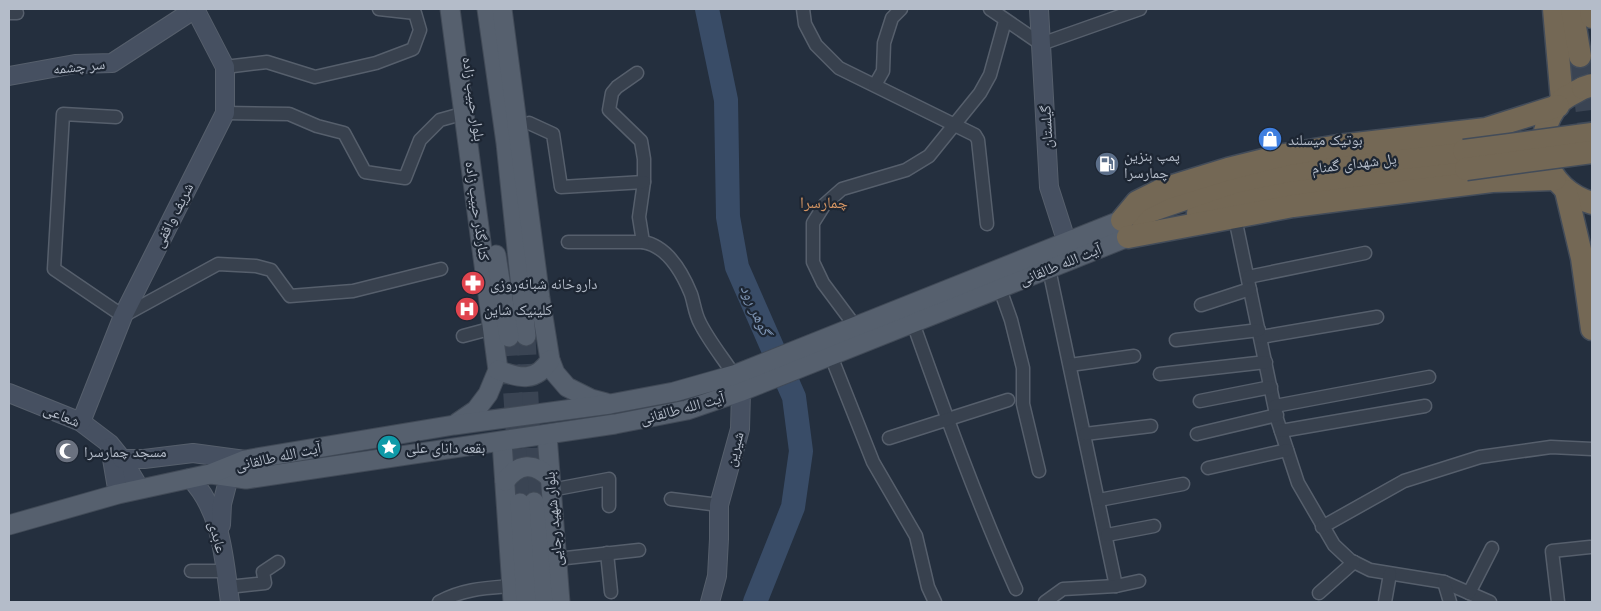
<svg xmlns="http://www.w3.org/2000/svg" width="1601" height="611" viewBox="0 0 1601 611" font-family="Montserrat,'Noto Naskh Arabic',sans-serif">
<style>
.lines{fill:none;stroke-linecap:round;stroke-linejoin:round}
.river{stroke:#394c67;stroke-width:24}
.primary-tunnel{stroke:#3a4453;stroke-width:19;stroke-dasharray:19 9;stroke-linecap:butt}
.highway-tunnel{stroke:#3a4453;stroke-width:22;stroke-dasharray:22 11;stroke-linecap:butt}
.street-casing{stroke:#565f6c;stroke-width:15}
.secondary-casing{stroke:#565f6c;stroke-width:20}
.primary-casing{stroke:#414a57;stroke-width:21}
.highway-casing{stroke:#434c59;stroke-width:25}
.street{stroke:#38414e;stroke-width:12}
.secondary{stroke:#465061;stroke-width:18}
.primary{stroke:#56606e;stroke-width:19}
.highway{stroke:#746855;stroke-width:22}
.highway-bridge-casing{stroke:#434c59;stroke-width:25;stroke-linecap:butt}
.highway-bridge{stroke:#746855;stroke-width:22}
.labels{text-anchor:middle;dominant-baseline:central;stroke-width:4.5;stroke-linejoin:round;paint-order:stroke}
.street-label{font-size:15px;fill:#b4bcc9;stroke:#1d2633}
.poi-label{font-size:15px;fill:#b4bcc9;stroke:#1d2633;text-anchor:start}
.neighbourhood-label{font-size:16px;fill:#d59563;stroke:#1d2633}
.water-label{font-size:16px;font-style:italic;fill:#7c92b1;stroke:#1d2633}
</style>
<rect width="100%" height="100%" fill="#242f3e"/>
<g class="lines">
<!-- river -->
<polyline class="river" points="707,9 726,100 728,217 737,267 794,397 801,451 793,507 755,602"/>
<!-- primary-tunnel -->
<g class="primary-tunnel">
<polyline points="526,336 534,502"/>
<polyline points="509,337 520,503"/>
</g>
<!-- highway-tunnel -->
<polyline class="highway-tunnel" points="1580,56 1592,154"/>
<!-- street casing -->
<g class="street-casing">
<g id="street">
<polyline points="803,9 805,24 816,45 839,68 975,135 978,140 987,224"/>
<polyline points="990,9 1041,44 1140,9"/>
<polyline points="9,13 17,13"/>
<polyline points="225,67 267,62 315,77 376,63 413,49 420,30 415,13 379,9"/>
<path d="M637,73L617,87L612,93L609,110L641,141L644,159V182L639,217L643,242C667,246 682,272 691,294C694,303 695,314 700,323C709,341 723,358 734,375"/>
<polyline points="875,85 883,71 884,43 892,18 901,9"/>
<polyline points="225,113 289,114 317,126 344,133 365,172 405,178 420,140 440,120 465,113"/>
<polyline points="116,117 63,114 54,269 123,316 218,264 256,266 271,270 290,296 353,291 441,269"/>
<polyline points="529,123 553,134 561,187 644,182"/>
<polyline points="1235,218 1277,419 1298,483 1334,545 1350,560 1370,570 1444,582 1490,602"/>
<polyline points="568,242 643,242"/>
<polyline points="1049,269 1116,586"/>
<polyline points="1248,277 1365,253"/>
<polyline points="1000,289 1011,320 1023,368 1023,404 1039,471"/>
<polyline points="1201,305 1250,289"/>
<path d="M913,323C945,413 977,502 1016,589"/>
<polyline points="855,326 823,283 813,262 813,223 825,204 842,189 906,170 929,156 980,93 990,75 1005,21"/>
<polyline points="463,336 493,328"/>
<polyline points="1261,337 1377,317"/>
<polyline points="1176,340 1259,330"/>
<polyline points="831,356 873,462 916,536 928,587 935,602"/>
<polyline points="1070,365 1134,356"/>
<polyline points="1160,374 1266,362"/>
<polyline points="1200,401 1271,387"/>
<polyline points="1275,406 1429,377"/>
<polyline points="1281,431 1425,406"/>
<polyline points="1085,434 1151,426"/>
<polyline points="1197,434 1277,415"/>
<polyline points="889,438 1008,400"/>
<polyline points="1208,468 1287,450"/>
<polyline points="551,490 609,479 609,506"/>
<polyline points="671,499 719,505"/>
<polyline points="1099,500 1183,484"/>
<polyline points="1322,527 1404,481 1480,457 1551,447 1592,449"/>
<polyline points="1107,535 1154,526"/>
<polyline points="607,553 611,592"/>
<polyline points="557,559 639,550"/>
<polyline points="191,571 225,571"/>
<polyline points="1444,582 1450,602"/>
<polyline points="228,587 265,583 263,572 278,562"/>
<polyline points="1319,593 1354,562"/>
<polyline points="1469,593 1492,548"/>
<path d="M439,602C462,589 485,588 511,586"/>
<polyline points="1045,602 1063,589 1116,586 1139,581"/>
<polyline points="1385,602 1390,574"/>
<polyline points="1558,602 1552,551 1590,547"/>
</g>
</g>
<!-- secondary casing -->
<g class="secondary-casing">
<g id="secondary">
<polyline points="1039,9 1049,187 1067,243"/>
<polyline points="9,76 75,64 112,63 195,9"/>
<polyline points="9,393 81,422 110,444 122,459 140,489"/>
<polyline points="81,422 123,316 225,113 225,67 195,9"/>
<polyline points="110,447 118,494"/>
<polyline points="122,459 144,459 193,453 245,460"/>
<path d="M190,478C222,511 224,559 230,602"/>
<polyline points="221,525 222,504 229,477"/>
<polyline points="710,602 717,576 719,539 719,505 740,429 741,392"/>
</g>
</g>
<!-- primary casing -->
<g class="primary-casing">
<g id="primary">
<polyline points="450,9 498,370 488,394 476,410 457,423"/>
<polyline points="487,9 506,143 526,336"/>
<polyline points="502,9 540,298 550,360 555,373 567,387 591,399 606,403"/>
<polyline points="496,255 509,337"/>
<path d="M498,370C520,379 536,382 550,360"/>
<polyline points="547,435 560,602"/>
<polyline points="502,442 513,602"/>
<polyline points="211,474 246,479 615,424 687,410 742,391 1128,237"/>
<path d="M505,481C519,463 534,462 550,478"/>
<polyline points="534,502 543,602"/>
<polyline points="520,503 526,602"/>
<polyline points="9,525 118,494 210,474 245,460 454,425 610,404 674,392 734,375 1122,220"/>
</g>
</g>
<!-- highway casing -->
<g class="highway-casing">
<g id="highway">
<polyline points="1554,9 1562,100"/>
<polyline points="1572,9 1580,56"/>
<polyline points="1591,9 1592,17"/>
<path d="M1583,88C1576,92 1566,96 1560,102C1527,140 1547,190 1592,203"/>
<polyline points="1566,191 1582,258 1592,329"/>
<polyline points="1198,213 1239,200 1290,189 1461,169"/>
<polyline points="1138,215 1234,182 1287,171 1464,151"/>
<polyline points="1122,220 1137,202 1163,189 1228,169 1284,155 1338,146 1486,129 1558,106"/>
<polyline points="1128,237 1293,206 1347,199 1492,181 1555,179"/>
</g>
</g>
<!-- street -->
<use href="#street" class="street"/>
<!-- secondary -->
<use href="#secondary" class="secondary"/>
<!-- primary -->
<use href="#primary" class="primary"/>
<!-- highway -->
<use href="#highway" class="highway"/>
<!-- highway-bridge casing -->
<g class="highway-bridge-casing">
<g id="highway-bridge">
<polyline points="1583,88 1592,85"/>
<polyline points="1464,151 1592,134"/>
<polyline points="1466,169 1592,152"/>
</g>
</g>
<!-- highway-bridge -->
<use href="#highway-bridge" class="highway-bridge"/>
</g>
<!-- icons -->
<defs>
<g id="shop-disc" transform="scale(1.25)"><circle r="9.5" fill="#3f7fe0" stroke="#1d2633"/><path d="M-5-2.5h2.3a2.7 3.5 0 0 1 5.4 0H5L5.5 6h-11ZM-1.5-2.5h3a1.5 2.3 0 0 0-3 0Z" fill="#fff"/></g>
<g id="fuel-disc" transform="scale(1.25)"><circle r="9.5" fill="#5c6f8a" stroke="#1d2633"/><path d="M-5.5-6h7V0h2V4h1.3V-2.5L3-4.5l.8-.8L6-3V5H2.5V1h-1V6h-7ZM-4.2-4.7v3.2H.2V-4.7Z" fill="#fff"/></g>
<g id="pharmacy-disc" transform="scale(1.25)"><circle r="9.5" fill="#e0444e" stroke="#1d2633"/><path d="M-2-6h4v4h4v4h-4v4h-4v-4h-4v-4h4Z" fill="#fff"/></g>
<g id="hospital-disc" transform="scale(1.25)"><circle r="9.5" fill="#e0444e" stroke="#1d2633"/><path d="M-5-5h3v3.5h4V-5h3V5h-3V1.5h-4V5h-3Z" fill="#fff"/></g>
<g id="sight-disc" transform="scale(1.25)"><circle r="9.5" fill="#0f9aa8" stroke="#1d2633"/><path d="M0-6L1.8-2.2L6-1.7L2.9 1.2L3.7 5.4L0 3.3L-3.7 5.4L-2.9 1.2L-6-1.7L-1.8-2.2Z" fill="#fff"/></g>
<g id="mosque-disc" transform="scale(1.25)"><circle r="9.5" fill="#6b7280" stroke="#1d2633"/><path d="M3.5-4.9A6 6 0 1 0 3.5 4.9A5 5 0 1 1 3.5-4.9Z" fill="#fff"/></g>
</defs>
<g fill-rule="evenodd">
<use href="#shop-disc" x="1270" y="139"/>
<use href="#fuel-disc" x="1107" y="164"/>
<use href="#pharmacy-disc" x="473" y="283"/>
<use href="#hospital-disc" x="467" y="309"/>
<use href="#sight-disc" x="389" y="447"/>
<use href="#mosque-disc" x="67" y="451"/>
</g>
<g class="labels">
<!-- street labels -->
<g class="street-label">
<text transform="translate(79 66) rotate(-6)">سر چشمه</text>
<text transform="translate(474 99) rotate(82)">بلوار حبیب زاده</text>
<text transform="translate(1046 127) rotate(-93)">گیلستان</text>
<text transform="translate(1354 163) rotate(-7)">پل شهدای گمنام</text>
<text transform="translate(478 211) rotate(82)">کنارگذر حبیب زاده</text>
<text transform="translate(173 215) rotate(-63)">شریف واقفی</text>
<text transform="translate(1060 264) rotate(-22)">آیت الله طالقانی</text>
<text transform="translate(682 408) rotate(-15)">آیت الله طالقانی</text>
<text transform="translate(62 415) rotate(23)">شعاعی</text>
<text transform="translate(734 449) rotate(-75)">شیرین</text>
<text transform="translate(278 456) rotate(-12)">آیت الله طالقانی</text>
<text transform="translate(553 519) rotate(-95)">بلوار شهید رجایی</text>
<text transform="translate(218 537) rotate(76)">عابدی</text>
</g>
<!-- poi labels -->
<g class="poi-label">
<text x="1288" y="139">بوتیک میسلند</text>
<text x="1124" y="155">پمپ بنزین<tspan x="1124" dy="17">چمارسرا</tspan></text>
<text x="490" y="283">داروخانه شبانه‌روزی</text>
<text x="484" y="309">کلینیک شاین</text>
<text x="406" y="447">بقعه دانای علی</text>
<text x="84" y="451">مسجد چمارسرا</text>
</g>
<!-- neighbourhood labels -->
<g class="neighbourhood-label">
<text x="824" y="202">چمارسرا</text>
</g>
<!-- water labels -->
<g class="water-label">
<text transform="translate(756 310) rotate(66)">گوهر رود</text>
</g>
</g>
<!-- border -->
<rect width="1601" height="611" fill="none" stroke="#b4bcc9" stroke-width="20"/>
</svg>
